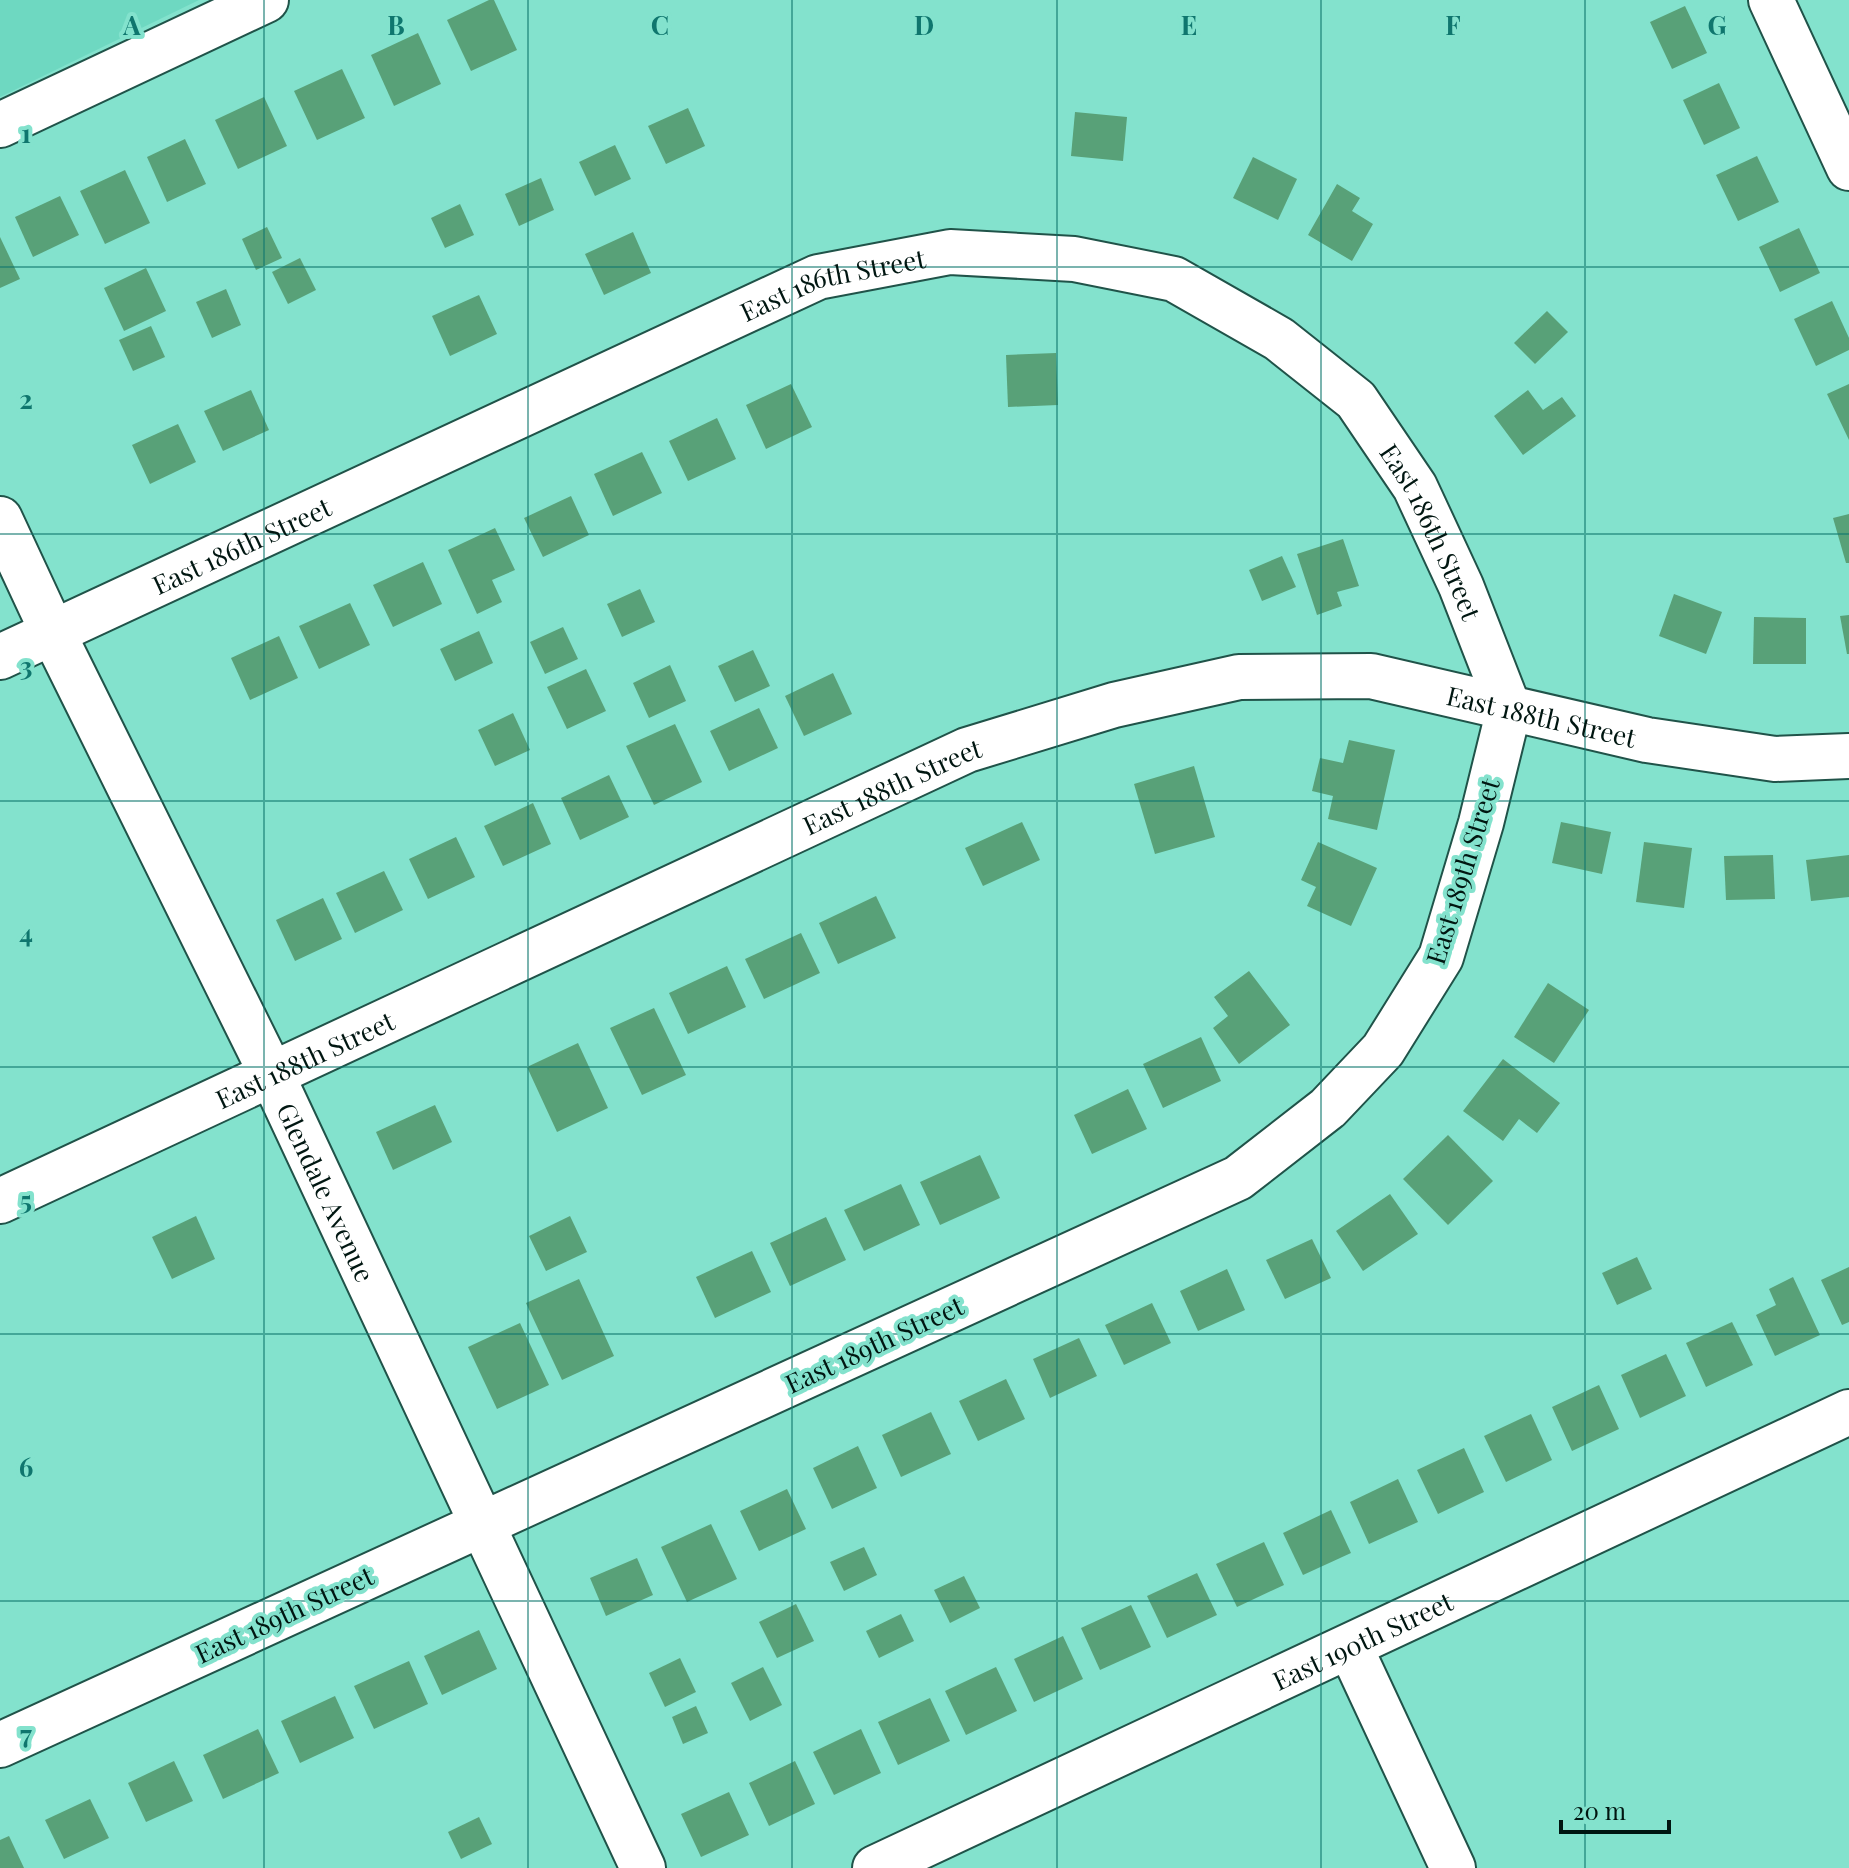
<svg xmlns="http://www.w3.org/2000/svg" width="1849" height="1868" viewBox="0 0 1849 1868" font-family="'Playfair Display',serif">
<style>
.built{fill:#6ed8c1}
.building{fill:#58a178}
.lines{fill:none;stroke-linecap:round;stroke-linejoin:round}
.minor-casing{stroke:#205349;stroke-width:48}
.minor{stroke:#fff;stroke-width:44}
.grid{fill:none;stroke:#0f766e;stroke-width:2;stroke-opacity:0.55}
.labels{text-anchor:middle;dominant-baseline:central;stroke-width:8;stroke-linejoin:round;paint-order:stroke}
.street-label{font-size:26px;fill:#001611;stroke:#83e2cd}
.grid-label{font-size:26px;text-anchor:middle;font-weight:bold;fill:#0f766e;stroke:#83e2cd;stroke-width:8;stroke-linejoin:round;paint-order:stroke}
</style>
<rect width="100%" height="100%" fill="#83e2cd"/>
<!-- built -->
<polygon class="built" points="0,0 199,0 0,97"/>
<!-- building -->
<g class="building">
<polygon points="489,0 494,0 517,50 471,71 447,20"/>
<polygon points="1685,6 1707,53 1672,69 1650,22"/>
<polygon points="418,33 441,84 394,106 371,55"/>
<polygon points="342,69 365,118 317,140 294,91"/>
<polygon points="1719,83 1740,128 1704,145 1683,100"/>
<polygon points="264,97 287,146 238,169 215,120"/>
<polygon points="688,108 705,146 666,164 648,126"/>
<polygon points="1075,112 1127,117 1123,161 1071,156"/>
<polygon points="185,139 206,184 167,202 147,157"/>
<polygon points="615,145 631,179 595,196 579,162"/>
<polygon points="1757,156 1779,202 1738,221 1716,175"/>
<polygon points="1253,157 1297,179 1278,220 1233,198"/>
<polygon points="125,170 150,223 105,244 80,191"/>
<polygon points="541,178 554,210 519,226 505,194"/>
<polygon points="1337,184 1360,198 1352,211 1373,224 1352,261 1308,235"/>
<polygon points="60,196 79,235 33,257 15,217"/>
<polygon points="460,204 474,235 445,248 431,218"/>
<polygon points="267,227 282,258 256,270 242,239"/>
<polygon points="1799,228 1820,273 1780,292 1759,247"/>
<polygon points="633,232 651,273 604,295 585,254"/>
<polygon points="0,237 20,279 0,288"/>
<polygon points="300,258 316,290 288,304 272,272"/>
<polygon points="146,268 166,311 124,331 104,288"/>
<polygon points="226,289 241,325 212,338 196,302"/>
<polygon points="479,295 497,334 450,356 432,316"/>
<polygon points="1832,301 1849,338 1849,350 1816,366 1794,319"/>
<polygon points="1547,311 1568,332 1535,364 1514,343"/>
<polygon points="151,326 165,357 133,371 119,340"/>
<polygon points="1056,353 1058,405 1008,407 1006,355"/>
<polygon points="791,384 812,427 766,449 746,405"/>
<polygon points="1849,384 1849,440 1827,394"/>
<polygon points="251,390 269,430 223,451 204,411"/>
<polygon points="1528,390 1543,410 1562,397 1576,416 1523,455 1494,416"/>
<polygon points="717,418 736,459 688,481 669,441"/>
<polygon points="178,424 196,462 150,484 132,445"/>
<polygon points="642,452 662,493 613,516 594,474"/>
<polygon points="571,496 589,535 543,557 524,518"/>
<polygon points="1849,514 1849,563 1846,563 1833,518"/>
<polygon points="495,528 515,570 492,580 502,602 477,614 448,550"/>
<polygon points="1343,539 1359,586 1337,592 1342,606 1317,615 1297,554"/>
<polygon points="1282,556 1296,587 1262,601 1249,570"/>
<polygon points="423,562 442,604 393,627 373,585"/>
<polygon points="640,589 655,622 622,637 607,604"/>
<polygon points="1674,594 1722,612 1706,654 1659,636"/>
<polygon points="350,603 370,645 319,669 299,626"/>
<polygon points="1849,615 1849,654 1847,654 1840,616"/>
<polygon points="1754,617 1806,618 1806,664 1753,664"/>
<polygon points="563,627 578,659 545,674 530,642"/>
<polygon points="479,631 493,663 455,681 440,649"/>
<polygon points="279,636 298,678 250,700 231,658"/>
<polygon points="753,650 770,686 735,702 718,666"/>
<polygon points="670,665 686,701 649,718 633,683"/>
<polygon points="586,669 606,711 567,729 547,687"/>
<polygon points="833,673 852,714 804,736 785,696"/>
<polygon points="759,708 778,748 729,771 710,731"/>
<polygon points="513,713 530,750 495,766 478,730"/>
<polygon points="675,724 702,782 654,805 626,746"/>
<polygon points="1349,740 1395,750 1377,830 1328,819 1333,796 1312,791 1320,758 1343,763"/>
<polygon points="1194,766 1215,837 1155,854 1134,784"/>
<polygon points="609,775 629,817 580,840 561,798"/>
<polygon points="533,803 551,844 503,866 484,826"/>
<polygon points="1022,822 1040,860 983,886 965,848"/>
<polygon points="1561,822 1611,832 1602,874 1552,863"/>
<polygon points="456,837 475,877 428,899 409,859"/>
<polygon points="1318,842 1377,868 1351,926 1307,906 1316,887 1301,880"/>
<polygon points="1644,842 1692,848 1684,908 1636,902"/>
<polygon points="1773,855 1775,899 1726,900 1724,856"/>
<polygon points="1849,855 1849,897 1811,901 1806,860"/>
<polygon points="384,871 403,910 355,933 336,893"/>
<polygon points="876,896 896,938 838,964 819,923"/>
<polygon points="323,898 342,939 295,961 276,920"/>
<polygon points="801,933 820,973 764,999 745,959"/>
<polygon points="727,966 746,1007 688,1034 669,993"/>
<polygon points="1249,971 1290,1025 1239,1064 1213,1028 1228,1016 1214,997"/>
<polygon points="1548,983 1589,1010 1554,1063 1514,1037"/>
<polygon points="654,1008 686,1075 642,1095 610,1028"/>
<polygon points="1201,1037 1221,1081 1163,1108 1143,1064"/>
<polygon points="578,1043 608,1108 557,1132 527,1067"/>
<polygon points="1503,1059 1560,1103 1537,1133 1519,1119 1503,1141 1463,1111"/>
<polygon points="1128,1089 1147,1129 1092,1154 1074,1115"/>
<polygon points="435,1105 452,1142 393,1170 376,1132"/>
<polygon points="1448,1135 1493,1181 1448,1225 1403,1179"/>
<polygon points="980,1155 1000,1198 940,1225 920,1182"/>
<polygon points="901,1184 920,1225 864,1251 844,1210"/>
<polygon points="1390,1194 1418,1234 1363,1271 1336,1231"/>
<polygon points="196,1216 215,1259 172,1279 152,1237"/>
<polygon points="570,1216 587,1252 546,1271 529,1236"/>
<polygon points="826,1217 846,1260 790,1286 770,1243"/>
<polygon points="1312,1239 1331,1278 1285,1299 1266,1260"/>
<polygon points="752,1251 771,1292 715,1318 696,1277"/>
<polygon points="1637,1257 1652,1289 1617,1305 1602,1273"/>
<polygon points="1849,1267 1849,1322 1842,1325 1821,1280"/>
<polygon points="1227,1269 1245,1310 1198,1331 1180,1291"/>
<polygon points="1793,1277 1820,1335 1775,1356 1756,1315 1776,1305 1769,1289"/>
<polygon points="579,1279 614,1356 562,1380 526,1303"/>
<polygon points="1152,1303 1171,1343 1124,1365 1105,1325"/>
<polygon points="1732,1322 1753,1365 1706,1387 1686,1343"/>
<polygon points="520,1323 549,1385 497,1409 468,1347"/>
<polygon points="1079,1338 1097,1376 1050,1398 1033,1359"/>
<polygon points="1666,1354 1686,1396 1640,1418 1621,1375"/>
<polygon points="1006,1379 1025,1419 978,1441 959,1401"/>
<polygon points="1599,1385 1619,1429 1572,1451 1552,1407"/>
<polygon points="931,1412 951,1454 901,1477 882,1435"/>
<polygon points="1531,1414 1552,1460 1506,1482 1484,1436"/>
<polygon points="858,1446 877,1488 832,1509 813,1468"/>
<polygon points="1464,1448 1484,1492 1438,1514 1417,1470"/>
<polygon points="1398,1479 1418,1522 1369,1544 1350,1502"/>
<polygon points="787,1489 806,1529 759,1551 740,1511"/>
<polygon points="1331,1510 1351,1553 1303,1575 1283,1533"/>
<polygon points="711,1524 737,1579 687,1602 661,1547"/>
<polygon points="1264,1542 1284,1585 1237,1607 1216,1564"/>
<polygon points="864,1547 877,1575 844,1591 830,1562"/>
<polygon points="637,1558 653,1595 606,1616 590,1578"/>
<polygon points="1197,1573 1217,1615 1167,1638 1147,1596"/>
<polygon points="964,1576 980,1608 950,1623 934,1590"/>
<polygon points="796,1604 814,1641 777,1658 759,1622"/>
<polygon points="1131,1605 1151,1647 1100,1670 1081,1628"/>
<polygon points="901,1614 914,1641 879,1658 866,1631"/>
<polygon points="479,1630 497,1669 442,1695 424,1656"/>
<polygon points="1063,1636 1083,1679 1034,1702 1014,1659"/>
<polygon points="680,1658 696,1692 665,1707 649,1673"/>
<polygon points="409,1661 428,1704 374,1729 354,1686"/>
<polygon points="763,1667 782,1705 750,1721 731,1683"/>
<polygon points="996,1667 1017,1711 966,1735 945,1691"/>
<polygon points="335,1696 354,1738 300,1763 281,1721"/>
<polygon points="930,1698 950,1741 898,1765 878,1722"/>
<polygon points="696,1706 708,1733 683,1744 672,1717"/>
<polygon points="258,1729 279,1773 223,1799 203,1755"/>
<polygon points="861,1729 881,1773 834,1795 813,1752"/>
<polygon points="174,1761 193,1801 146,1822 128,1783"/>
<polygon points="795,1761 815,1804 769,1826 749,1783"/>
<polygon points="729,1792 749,1835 701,1857 681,1814"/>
<polygon points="90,1799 109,1838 64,1859 45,1820"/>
<polygon points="479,1817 492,1844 461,1859 448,1832"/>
<polygon points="9,1836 24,1868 0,1868 0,1840"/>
</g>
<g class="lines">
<!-- minor casing -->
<g class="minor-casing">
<g id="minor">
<polyline points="1771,0 1849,168"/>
<polyline points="0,125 266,0"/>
<path id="s1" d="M0,519L53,633L272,1075L643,1868"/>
<path id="s2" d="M0,657L818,277L950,252L1074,259L1174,279L1279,339L1356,400L1415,487L1461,586L1509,709L1481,823L1441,957L1383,1050L1328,1108L1238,1178L0,1745"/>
<path id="s3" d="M0,1201L967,750L1114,705L1239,677L1371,676L1647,740L1775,759L1849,756"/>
<polyline points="1350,1647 1453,1868"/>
<path id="s4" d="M875,1868L1849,1412"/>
</g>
</g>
<!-- minor -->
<use href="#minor" class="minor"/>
</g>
<!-- grid -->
<path class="grid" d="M264,0V1868M528,0V1868M792,0V1868M1057,0V1868M1321,0V1868M1585,0V1868M0,267H1849M0,534H1849M0,801H1849M0,1067H1849M0,1334H1849M0,1601H1849"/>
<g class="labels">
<!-- street labels -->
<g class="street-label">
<text stroke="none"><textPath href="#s2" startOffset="914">East 186th Street</textPath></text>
<text stroke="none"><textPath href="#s2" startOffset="1634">East 186th Street</textPath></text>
<text stroke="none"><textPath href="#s2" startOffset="266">East 186th Street</textPath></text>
<text stroke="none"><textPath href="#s3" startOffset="1656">East 188th Street</textPath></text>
<text stroke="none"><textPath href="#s3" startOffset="984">East 188th Street</textPath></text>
<text transform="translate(1462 871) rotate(-73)">East 189th Street</text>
<text stroke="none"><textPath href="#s3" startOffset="336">East 188th Street</textPath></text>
<text stroke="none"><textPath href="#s1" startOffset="748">Glendale Avenue</textPath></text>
<text transform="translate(874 1344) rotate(-25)">East 189th Street</text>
<text transform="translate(284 1614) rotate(-25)">East 189th Street</text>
<text stroke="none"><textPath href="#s4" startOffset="538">East 190th Street</textPath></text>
</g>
</g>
<g class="grid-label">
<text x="132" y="35">A</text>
<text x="396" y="35">B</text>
<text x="660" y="35">C</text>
<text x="924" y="35">D</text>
<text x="1189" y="35">E</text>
<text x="1453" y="35">F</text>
<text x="1717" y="35">G</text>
<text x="26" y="143">1</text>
<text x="26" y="409">2</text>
<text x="26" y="676">3</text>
<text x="26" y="943">4</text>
<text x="26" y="1210">5</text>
<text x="26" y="1477">6</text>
<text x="26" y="1744">7</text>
</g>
<!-- scale -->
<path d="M1561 1820v12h108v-12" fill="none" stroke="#001611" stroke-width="4"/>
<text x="1573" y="1820" font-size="24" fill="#001611" stroke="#83e2cd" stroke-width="6" paint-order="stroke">20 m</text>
</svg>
